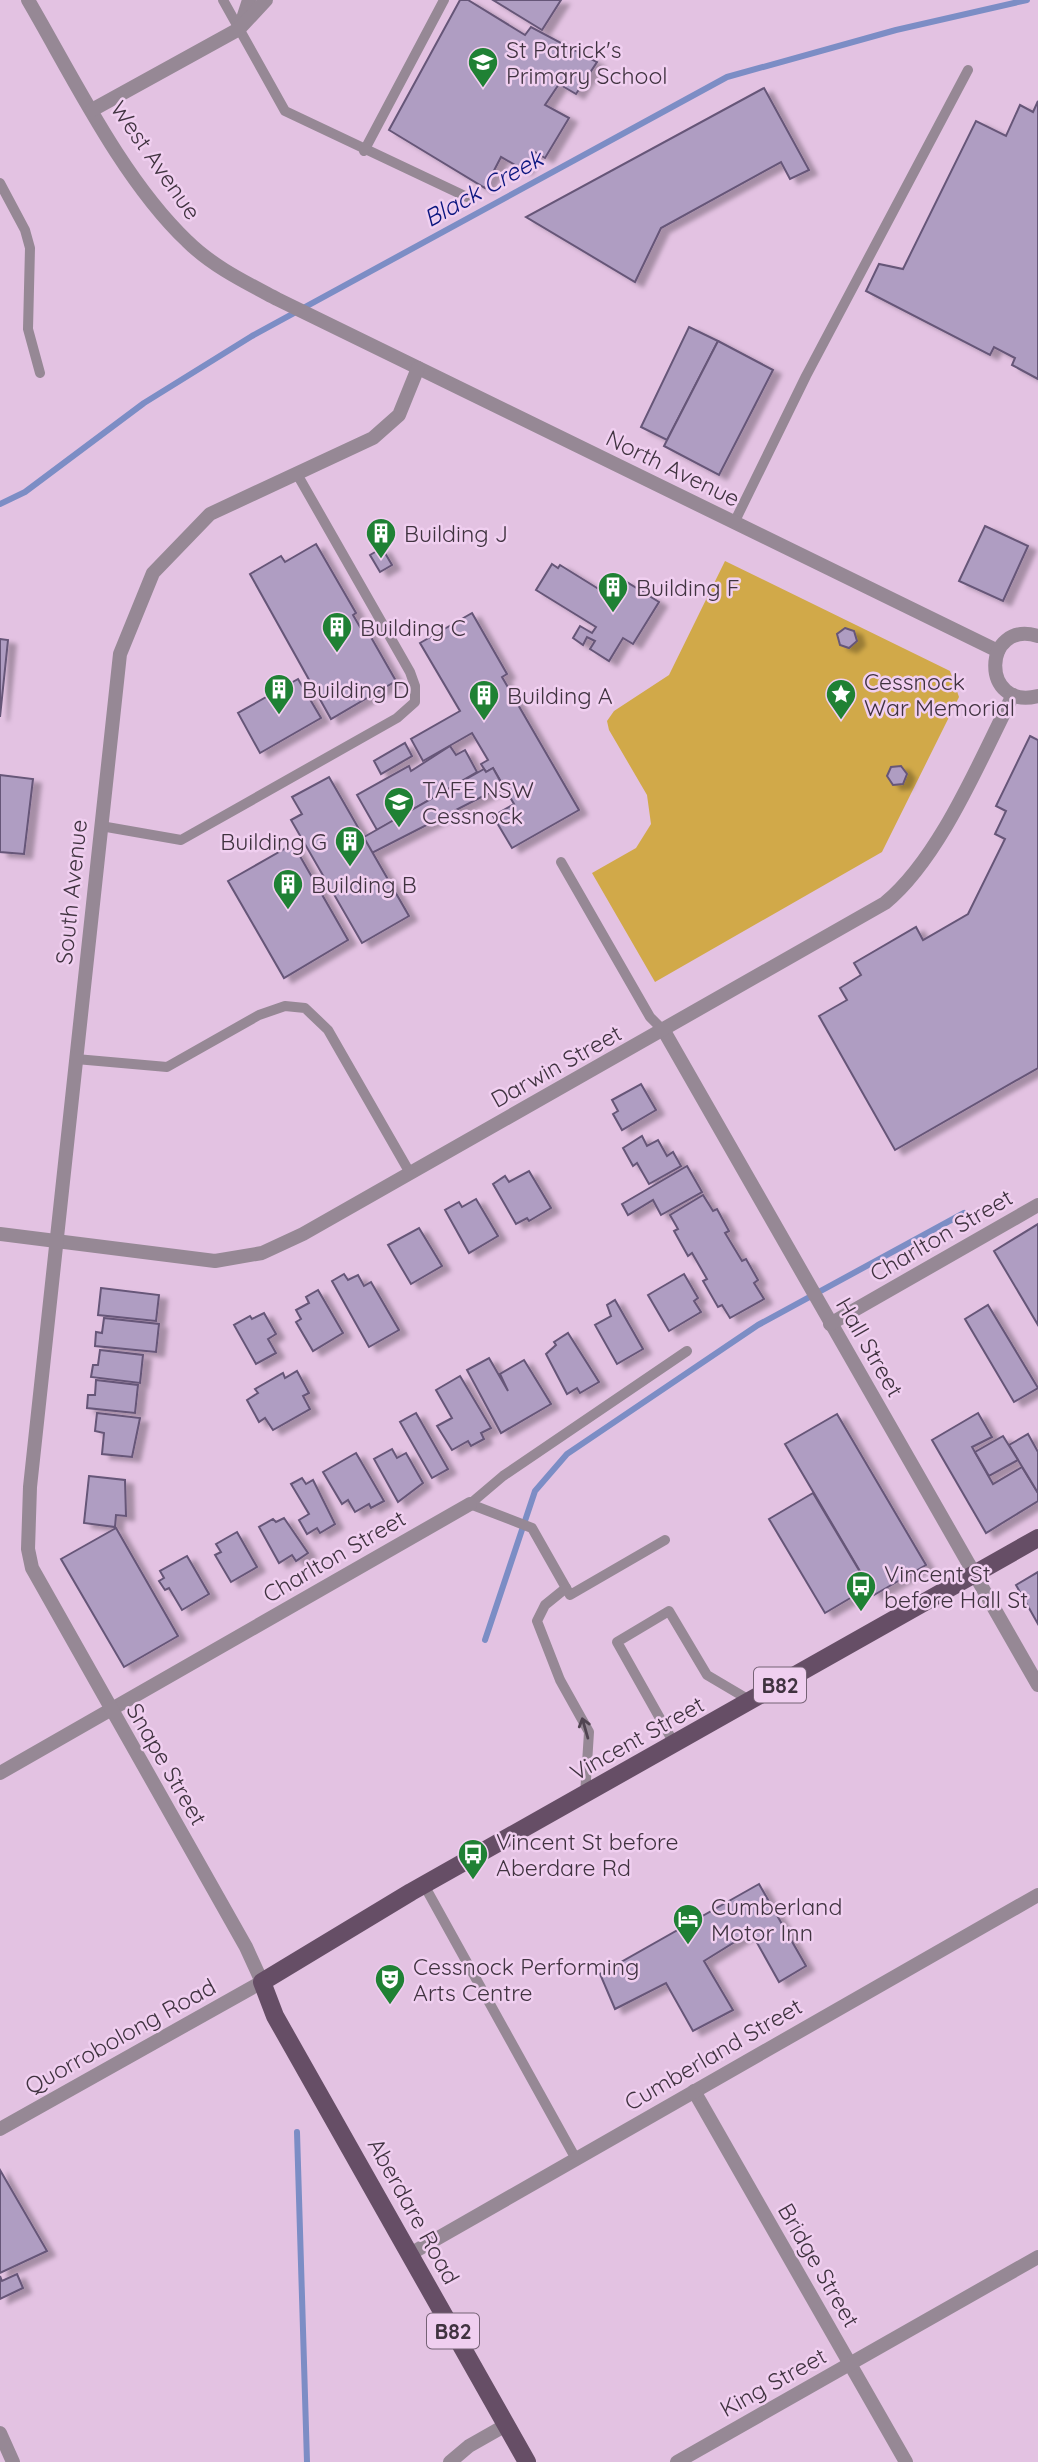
<svg xmlns="http://www.w3.org/2000/svg" width="1038" height="2462" viewBox="0 0 1038 2462" font-family="Quicksand,sans-serif">
<style>
.green{fill:#d1a949}
.lines{fill:none;stroke-linecap:round;stroke-linejoin:round}
.stream{stroke:#7c8dc5;stroke-width:6}
.building{fill:#af9dc2;stroke:#665678;stroke-width:2;filter:url(#shadow)}
.service{stroke:#968895;stroke-width:10}
.minor{stroke:#968895;stroke-width:14}
.tertiary{stroke:#968895;stroke-width:14}
.primary{stroke:#664e66;stroke-width:18}
.oneway{stroke:#514451}
.labels{text-anchor:middle;dominant-baseline:central;stroke-width:5;stroke-linejoin:round;paint-order:stroke}
.shield{fill:#f0cff0;stroke:#756275;stroke-width:2}
.shield-label{font-size:21px;font-weight:bold;fill:#403340}
.poi-label{font-size:23px;fill:#403340;stroke:#f0cff0;text-anchor:start}
.street-label{font-size:23px;fill:#403340;stroke:#f0cff0}
.water-label{font-size:24px;font-style:italic;fill:#0a157f;stroke:#f0cff0}
</style>
<defs>
<filter id="shadow"><feDropShadow dx="8" dy="4.5" stdDeviation="2" flood-color="#0004"/></filter>
</defs>
<rect width="100%" height="100%" fill="#e3c2e2"/>
<!-- green -->
<polygon class="green" points="725,561 950,671 959,697 882,852 655,982 592,873 636,848 651,824 647,795 609,730 607,721 614,711 669,675"/>
<g class="lines">
<!-- stream -->
<g class="stream">
<polyline points="0,504 25,492 144,403 252,336 727,77 896,30 1027,0"/>
<polyline points="485,1640 535,1491 567,1454 758,1325 964,1213"/>
<polyline points="297,2132 307,2462"/>
</g>
</g>
<!-- building -->
<g class="building">
<polygon points="460,0 468,0 525,35 531,27 597,62 576,94 559,84 545,105 569,118 545,158 535,152 524,170 501,157 485,188 389,130"/>
<polygon points="493,0 561,0 542,30"/>
<polygon points="764,88 809,170 790,179 781,162 661,228 635,282 526,217"/>
<polygon points="1038,101 1038,379 1012,365 1015,358 994,347 990,355 866,291 879,264 903,269 976,121 1006,136 1020,105 1033,112"/>
<polygon points="689,327 718,341 667,440 641,427"/>
<polygon points="718,341 773,370 719,475 664,446"/>
<polygon points="985,526 1028,546 1003,601 959,581"/>
<polygon points="316,544 356,613 353,615 360,627 364,625 396,681 331,719 250,574 281,556 285,562"/>
<polygon points="382,548 392,565 380,572 370,555"/>
<polygon points="552,564 558,568 560,565 605,593 603,596 613,602 625,581 659,602 633,644 623,638 609,661 590,649 595,641 587,637 583,645 573,638 580,626 592,633 596,627 536,590"/>
<polygon points="472,613 507,674 502,677 579,810 512,848 493,816 514,804 493,768 486,772 481,764 488,760 472,733 423,761 411,739 460,711 420,643"/>
<polygon points="845,628 854,631 857,641 849,648 840,645 837,634"/>
<polygon points="0,639 8,640 0,717"/>
<polygon points="298,679 321,718 260,753 238,713"/>
<polygon points="1030,736 1038,740 1038,1068 895,1150 819,1016 847,1000 840,988 861,975 854,963 916,927 923,940 968,914 1005,839 995,834 1006,811 996,806"/>
<polygon points="405,743 412,756 381,774 374,761"/>
<polygon points="450,746 456,755 465,750 477,772 377,830 357,795 409,766 411,771"/>
<polygon points="901,766 907,774 903,784 893,785 887,776 891,767"/>
<polygon points="493,768 503,786 366,856 357,841 484,769 486,772"/>
<polygon points="0,775 33,779 24,854 0,852"/>
<polygon points="329,777 409,916 362,943 291,820 302,814 292,797"/>
<polygon points="293,844 348,940 284,978 228,881"/>
<polygon points="641,1084 656,1110 622,1130 613,1114 618,1111 612,1100"/>
<polygon points="642,1136 647,1146 658,1140 667,1156 673,1152 681,1166 649,1184 637,1163 633,1166 623,1148"/>
<polygon points="687,1166 702,1192 661,1215 653,1200 628,1215 622,1204"/>
<polygon points="529,1171 551,1208 529,1221 527,1218 516,1224 493,1184 505,1176 509,1182"/>
<polygon points="703,1195 713,1211 717,1209 729,1231 725,1233 742,1261 746,1259 758,1280 754,1283 764,1299 730,1318 722,1305 718,1307 703,1281 707,1279 692,1253 688,1256 674,1231 678,1229 670,1215"/>
<polygon points="476,1199 498,1236 469,1253 445,1210 459,1202 462,1207"/>
<polygon points="1038,1224 1038,1325 994,1251"/>
<polygon points="419,1228 442,1266 411,1284 388,1245"/>
<polygon points="344,1274 348,1280 358,1275 364,1286 371,1282 399,1330 369,1347 332,1281"/>
<polygon points="684,1274 698,1298 694,1301 701,1312 669,1331 648,1295"/>
<polygon points="101,1288 159,1295 156,1321 98,1315"/>
<polygon points="318,1290 343,1333 313,1351 296,1322 301,1319 296,1310 309,1303 306,1297"/>
<polygon points="615,1300 643,1349 617,1364 595,1325 611,1316 607,1305"/>
<polygon points="988,1305 1038,1388 1014,1402 965,1319"/>
<polygon points="264,1313 276,1334 268,1339 276,1353 256,1364 234,1325 250,1316 252,1319"/>
<polygon points="104,1318 159,1324 156,1352 95,1346 96,1332 102,1333"/>
<polygon points="568,1333 599,1382 580,1393 577,1388 567,1394 546,1354 556,1345 554,1342"/>
<polygon points="100,1350 143,1355 140,1383 91,1377 93,1365 98,1365"/>
<polygon points="489,1358 508,1391 500,1374 524,1360 551,1404 501,1433 467,1370"/>
<polygon points="297,1371 309,1393 303,1396 310,1409 273,1430 265,1418 259,1422 247,1400 258,1393 255,1389 283,1373 285,1378"/>
<polygon points="460,1376 491,1428 481,1433 484,1439 471,1446 468,1441 452,1450 437,1426 452,1418 436,1390"/>
<polygon points="96,1380 138,1385 135,1413 87,1408 88,1395 95,1395"/>
<polygon points="97,1413 140,1418 132,1457 102,1454 104,1433 95,1431"/>
<polygon points="416,1413 448,1469 432,1478 400,1422"/>
<polygon points="978,1413 992,1437 972,1447 993,1484 1022,1467 1038,1493 1038,1501 986,1533 932,1440"/>
<polygon points="837,1414 926,1565 874,1595 785,1444"/>
<polygon points="1028,1434 1038,1452 1038,1493 1009,1445"/>
<polygon points="1003,1436 1018,1460 989,1476 975,1452"/>
<polygon points="392,1449 397,1458 406,1453 423,1483 398,1502 374,1459"/>
<polygon points="356,1453 384,1501 371,1508 369,1504 355,1512 348,1500 342,1504 323,1472"/>
<polygon points="89,1476 125,1480 126,1516 116,1515 115,1527 84,1523"/>
<polygon points="302,1478 306,1484 313,1480 335,1524 320,1533 317,1528 307,1534 299,1520 309,1514 291,1484"/>
<polygon points="813,1493 869,1587 825,1613 769,1519"/>
<polygon points="284,1518 308,1553 296,1561 292,1555 279,1563 259,1527 273,1519 276,1522"/>
<polygon points="116,1528 178,1636 124,1667 61,1559"/>
<polygon points="237,1532 257,1567 231,1582 215,1555 221,1552 216,1544"/>
<polygon points="187,1556 209,1594 182,1610 169,1588 165,1590 159,1581 164,1578 160,1571"/>
<polygon points="1038,1572 1038,1624 1016,1585"/>
<polygon points="759,1884 806,1966 779,1982 751,1932 704,1961 733,2010 693,2031 666,1983 615,2009 600,1974"/>
<polygon points="0,2170 47,2251 0,2273"/>
<polygon points="17,2274 23,2288 0,2299 0,2276 2,2281"/>
</g>
<g class="lines">
<!-- service -->
<g class="service">
<polyline points="223,0 285,111 467,197"/>
<polyline points="364,151 444,0"/>
<polyline points="0,183 25,230 30,248 28,329 40,373"/>
<polyline points="734,523 806,376 968,70"/>
<polyline points="101,826 181,840 397,718 415,702 415,686 410,672 297,474"/>
<polyline points="561,862 650,1017 664,1031"/>
<polyline points="76,1059 167,1067 259,1015 285,1006 305,1008 328,1030 410,1173"/>
<polyline points="665,1540 570,1595 532,1528 470,1504 503,1476 687,1351"/>
<polyline points="566,1588 545,1605 537,1621 560,1680 589,1732 585,1795"/>
<polyline points="675,1745 617,1642 669,1611 707,1675 751,1701"/>
<polyline points="424,1885 576,2159"/>
</g>
<!-- minor -->
<g class="minor">
<path d="M28,0C73,77 122,179 187,241C212,266 245,282 277,299L998,651"/>
<polyline points="241,25 249,0"/>
<polyline points="92,110 239,29 266,0"/>
<path d="M1038,636C982,619 980,711 1038,696"/>
<polyline points="664,1031 1038,1685"/>
<path d="M0,1234L215,1261L262,1253L303,1234L885,903C940,858 980,760 1013,695"/>
<polyline points="830,1324 1038,1205"/>
<polyline points="0,1773 470,1504"/>
<polyline points="262,1982 246,1947 32,1568 28,1549 30,1487 120,654 153,573 210,514 373,438 399,415 418,368"/>
<polyline points="694,2091 906,2462"/>
<polyline points="410,2254 1038,1895"/>
<polyline points="0,2433 13,2462"/>
<polyline points="450,2462 469,2446 506,2425"/>
<polyline points="677,2462 1038,2257"/>
</g>
<!-- tertiary -->
<polyline class="tertiary" points="0,2129 262,1982"/>
<!-- primary -->
<polyline class="primary" points="527,2462 275,2016 262,1982 411,1892 1038,1538"/>
</g>
<!-- one-way arrows -->
<defs><path id="oneway-shaft" d="M-6 0H5M1.5-3L5.5 0L1.5 3" fill="none" stroke-width="1.6" stroke-linecap="round" stroke-linejoin="round" transform="scale(1.75)"/></defs>
<use class="oneway" href="#oneway-shaft" transform="translate(585 1728) rotate(-106)"/>
<!-- icons -->
<defs>
<g id="school-pin" transform="scale(1.575)"><path d="M0 17L-7.5 6A9.5 9.5 0 1 1 7.5 6Z" fill="#1f8134" stroke="#f0cff0"/><path d="M0-5L7-2L0 1L-7-2ZM-4 1L0 2.5L4 1V4Q0 6-4 4Z" fill="#fff"/></g>
<g id="building-pin" transform="scale(1.575)"><path d="M0 17L-7.5 6A9.5 9.5 0 1 1 7.5 6Z" fill="#1f8134" stroke="#f0cff0"/><path d="M-4-6H4V6H1V3H-1V6H-4ZM-2.5-4.3h1.7v1.8h-1.7ZM.8-4.3h1.7v1.8H.8ZM-2.5-1h1.7V.8h-1.7ZM.8-1h1.7V.8H.8Z" fill="#fff"/></g>
<g id="sight-pin" transform="scale(1.575)"><path d="M0 17L-7.5 6A9.5 9.5 0 1 1 7.5 6Z" fill="#1f8134" stroke="#f0cff0"/><path d="M0-6L1.8-2.2L6-1.7L2.9 1.2L3.7 5.4L0 3.3L-3.7 5.4L-2.9 1.2L-6-1.7L-1.8-2.2Z" fill="#fff"/></g>
<g id="university-pin" transform="scale(1.575)"><path d="M0 17L-7.5 6A9.5 9.5 0 1 1 7.5 6Z" fill="#1f8134" stroke="#f0cff0"/><path d="M0-5L7-2L0 1L-7-2ZM-4 1L0 2.5L4 1V4Q0 6-4 4Z" fill="#fff"/></g>
<g id="bus-pin" transform="scale(1.575)"><path d="M0 17L-7.5 6A9.5 9.5 0 1 1 7.5 6Z" fill="#1f8134" stroke="#f0cff0"/><path d="M-5-6H5V4H4V6H2V4H-2V6H-4V4H-5ZM-3.5-4V0h7V-4ZM-3.5 1.2v1.5H-2V1.2ZM2 1.2v1.5H3.5V1.2Z" fill="#fff"/></g>
<g id="hotel-pin" transform="scale(1.575)"><path d="M0 17L-7.5 6A9.5 9.5 0 1 1 7.5 6Z" fill="#1f8134" stroke="#f0cff0"/><path d="M-6-4.5h1.5V1H6V5H4.5V3h-9V5H-6ZM-4 0a1.8 1.8 0 1 1 3.6 0ZM.5 0V-2.5h3Q6-2.5 6 0Z" fill="#fff"/></g>
<g id="theatre-pin" transform="scale(1.575)"><path d="M0 17L-7.5 6A9.5 9.5 0 1 1 7.5 6Z" fill="#1f8134" stroke="#f0cff0"/><path d="M-5-5.5Q0-4 5-5.5V0Q5 5 0 6Q-5 5-5 0ZM-3.3-2.5H-1v1.5H-3.3ZM1-2.5H3.3v1.5H1ZM-2.8 1Q0 5.5 2.8 1Z" fill="#fff"/></g>
</defs>
<g fill-rule="evenodd">
<use href="#school-pin" x="483" y="62"/>
<use href="#building-pin" x="381" y="533"/>
<use href="#building-pin" x="613" y="587"/>
<use href="#building-pin" x="337" y="627"/>
<use href="#building-pin" x="279" y="689"/>
<use href="#sight-pin" x="841" y="694"/>
<use href="#building-pin" x="484" y="695"/>
<use href="#university-pin" x="399" y="802"/>
<use href="#building-pin" x="350" y="841"/>
<use href="#building-pin" x="288" y="884"/>
<use href="#bus-pin" x="861" y="1586"/>
<use href="#bus-pin" x="473" y="1854"/>
<use href="#hotel-pin" x="688" y="1919"/>
<use href="#theatre-pin" x="390" y="1979"/>
</g>
<g class="labels">
<!-- shield labels -->
<g class="shield">
<rect x="754" y="1667.5" width="52" height="35" rx="5"/>
<rect x="427" y="2313.5" width="52" height="35" rx="5"/>
</g>
<g class="shield-label">
<text x="780" y="1685">B82</text>
<text x="453" y="2331">B82</text>
</g>
<!-- poi labels -->
<g class="poi-label">
<text x="506" y="49">St Patrick's<tspan x="506" dy="26">Primary School</tspan></text>
<text x="404" y="533">Building J</text>
<text x="636" y="587">Building F</text>
<text x="360" y="627">Building C</text>
<text x="864" y="681">Cessnock<tspan x="864" dy="26">War Memorial</tspan></text>
<text x="302" y="689">Building D</text>
<text x="507" y="695">Building A</text>
<text x="422" y="789">TAFE NSW<tspan x="422" dy="26">Cessnock</tspan></text>
<text x="327" y="841" text-anchor="end">Building G</text>
<text x="311" y="884">Building B</text>
<text x="884" y="1573">Vincent St<tspan x="884" dy="26">before Hall St</tspan></text>
<text x="496" y="1841">Vincent St before<tspan x="496" dy="26">Aberdare Rd</tspan></text>
<text x="711" y="1906">Cumberland<tspan x="711" dy="26">Motor Inn</tspan></text>
<text x="413" y="1966">Cessnock Performing<tspan x="413" dy="26">Arts Centre</tspan></text>
</g>
<!-- street labels -->
<g class="street-label">
<text transform="translate(156 160) rotate(55)">West Avenue</text>
<text transform="translate(673 468) rotate(26)">North Avenue</text>
<text transform="translate(71 892) rotate(-84)">South Avenue</text>
<text transform="translate(556 1066) rotate(-29)">Darwin Street</text>
<text transform="translate(941 1235) rotate(-30)">Charlton Street</text>
<text transform="translate(870 1347) rotate(60)">Hall Street</text>
<text transform="translate(334 1556) rotate(-30)">Charlton Street</text>
<text transform="translate(637 1738) rotate(-29)">Vincent Street</text>
<text transform="translate(167 1764) rotate(60)">Snape Street</text>
<text transform="translate(120 2036) rotate(-29)">Quorrobolong Road</text>
<text transform="translate(713 2054) rotate(-30)">Cumberland Street</text>
<text transform="translate(414 2211) rotate(61)">Aberdare Road</text>
<text transform="translate(819 2265) rotate(60)">Bridge Street</text>
<text transform="translate(773 2382) rotate(-29)">King Street</text>
</g>
<!-- water labels -->
<g class="water-label">
<text transform="translate(483 188) rotate(-29)">Black Creek</text>
</g>
</g>
</svg>
